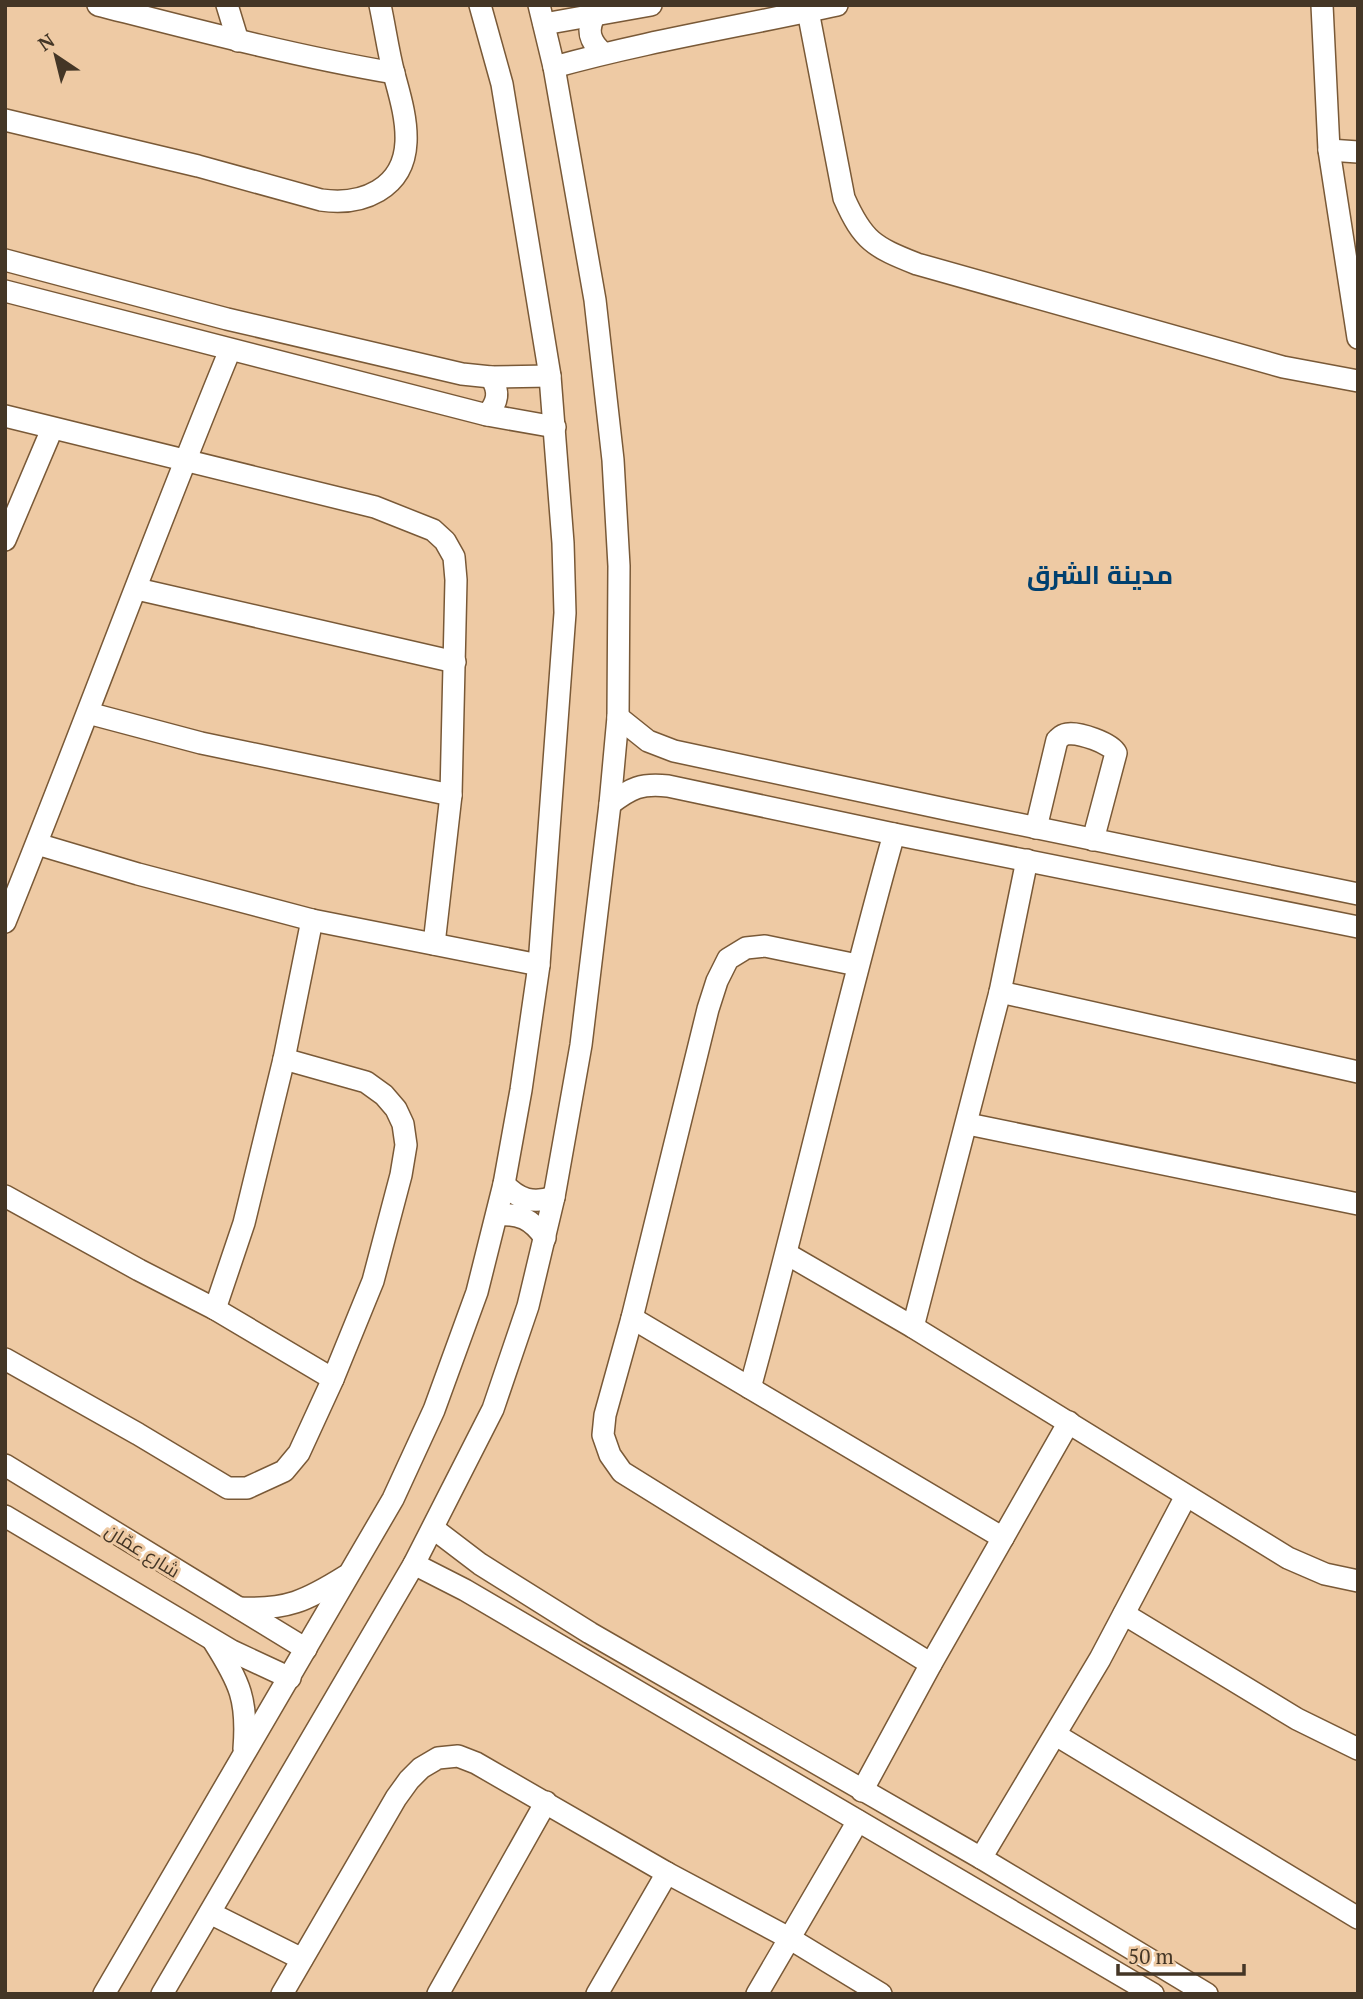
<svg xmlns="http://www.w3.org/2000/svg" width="1363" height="1999" viewBox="0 0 1363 1999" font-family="'PT Serif',Cairo,serif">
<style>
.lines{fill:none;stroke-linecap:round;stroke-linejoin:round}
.minor-casing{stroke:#795937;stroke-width:24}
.minor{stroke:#fff;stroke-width:21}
.labels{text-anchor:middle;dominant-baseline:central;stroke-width:6;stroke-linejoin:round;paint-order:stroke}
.street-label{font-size:19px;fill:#443626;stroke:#eecaa4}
.district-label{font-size:26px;font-weight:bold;fill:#00406f;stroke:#eecaa4}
</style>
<rect width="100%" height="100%" fill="#eecaa4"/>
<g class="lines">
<!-- minor casing -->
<g class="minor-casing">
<g id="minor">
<path d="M98,5C196,30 294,56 394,73"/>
<polyline points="227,5 238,41"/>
<polyline points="1322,5 1329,150 1358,338"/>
<path d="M808,11L844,198C863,241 874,247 917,264L1283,367L1358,381"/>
<path d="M595,15C586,30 590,42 603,53"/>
<polyline points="544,24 651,5"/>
<path d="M554,67C647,41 742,26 837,5"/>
<path d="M5,120L198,166L321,200C362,206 404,189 406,142C407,119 400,96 394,74C388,51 385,28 380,5"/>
<polyline points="1329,150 1358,152"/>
<polyline points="5,260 227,319 462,374 491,377 550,376"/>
<polyline points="5,291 487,415 555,427"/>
<path d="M487,415C498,402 500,392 491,377"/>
<polyline points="5,416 375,507 433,530 445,541 454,557 456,580 451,795 434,944"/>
<polyline points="5,540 52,429"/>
<polyline points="137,589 455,662"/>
<polyline points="88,713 201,743 451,795"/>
<polyline points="618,717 648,741 674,751 950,810 1358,894"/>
<path d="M610,804C631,788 641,783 668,786L894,834L1358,927"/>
<path d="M1036,828L1057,740C1061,737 1061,735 1067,734C1079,732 1111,743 1116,753L1093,840"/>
<polyline points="37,844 138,874 312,920 539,965"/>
<path d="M5,922C82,732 152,539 230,350"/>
<polyline points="857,965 765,946 746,948 728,959 717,981 708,1009 632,1318 605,1415 603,1435 610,1455 622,1472 931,1664"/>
<polyline points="1000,992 1358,1072"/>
<polyline points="968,1124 1358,1204"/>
<path d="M504,1184C519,1200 533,1204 554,1197"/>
<polyline points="5,1196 139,1270 215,1309 333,1379"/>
<path d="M497,1215C519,1213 532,1219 545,1238"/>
<polyline points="787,1254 913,1327 1288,1558 1325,1574 1358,1581"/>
<polyline points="215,1309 244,1223 284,1059 312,920"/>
<polyline points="632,1318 1003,1538"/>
<polyline points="913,1327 1000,992 1027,860"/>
<polyline points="5,1359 138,1434 228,1488 247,1488 284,1471 299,1453 333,1379 373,1281 401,1175 406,1145 403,1124 396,1109 384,1095 366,1082 284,1059"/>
<path d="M750,1388C801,1204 842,1018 894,834"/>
<polyline points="5,1465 306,1649"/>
<polyline points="5,1516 232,1651 290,1678"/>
<polyline points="434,1529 480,1564 590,1633 981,1858 1207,1994"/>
<polyline points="414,1564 465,1590 1153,1994"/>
<path d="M239,1608C287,1610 306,1601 346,1576"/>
<polyline points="1124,1614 1297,1719 1358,1749"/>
<path d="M214,1642C240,1683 248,1700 244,1749"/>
<polyline points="1056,1735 1358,1918"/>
<polyline points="862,1791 931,1664 1069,1422"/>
<polyline points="981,1858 1100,1659 1186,1496"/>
<polyline points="210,1913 302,1959"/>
<polyline points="104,1994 393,1499 434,1410 477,1292 504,1184 521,1090 539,965 565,613 563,543 550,376 502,84 480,5"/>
<polyline points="162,1994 414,1564 493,1409 528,1306 554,1197 581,1045 610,804 618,717 619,566 613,460 595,300 554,67 539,5"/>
<polyline points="282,1994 396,1798 409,1780 421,1768 438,1758 458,1756 476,1763 667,1873 789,1938 881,1994"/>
<polyline points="438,1994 546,1802"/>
<polyline points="597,1994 667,1873"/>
<polyline points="757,1994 858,1821"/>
</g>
</g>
<!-- minor -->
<use href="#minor" class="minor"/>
</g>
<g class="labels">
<!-- street labels -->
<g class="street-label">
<text transform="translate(143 1550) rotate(32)">شارع عمّان</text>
</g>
<!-- district labels -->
<g class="district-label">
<text x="1100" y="574">مدينة الشرق</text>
</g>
</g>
<!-- border -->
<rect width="1363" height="1999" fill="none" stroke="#443626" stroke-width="14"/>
<!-- north arrow -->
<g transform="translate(56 56) rotate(325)" stroke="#eecaa4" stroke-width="5" paint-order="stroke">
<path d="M0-5L12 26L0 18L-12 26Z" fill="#443626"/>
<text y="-10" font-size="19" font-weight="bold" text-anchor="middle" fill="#443626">N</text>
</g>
<!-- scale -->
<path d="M1118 1964v10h126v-10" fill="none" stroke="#443626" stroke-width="3.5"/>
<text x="1128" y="1964" font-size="21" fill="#443626" stroke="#eecaa4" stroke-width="5" paint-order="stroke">50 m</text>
</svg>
